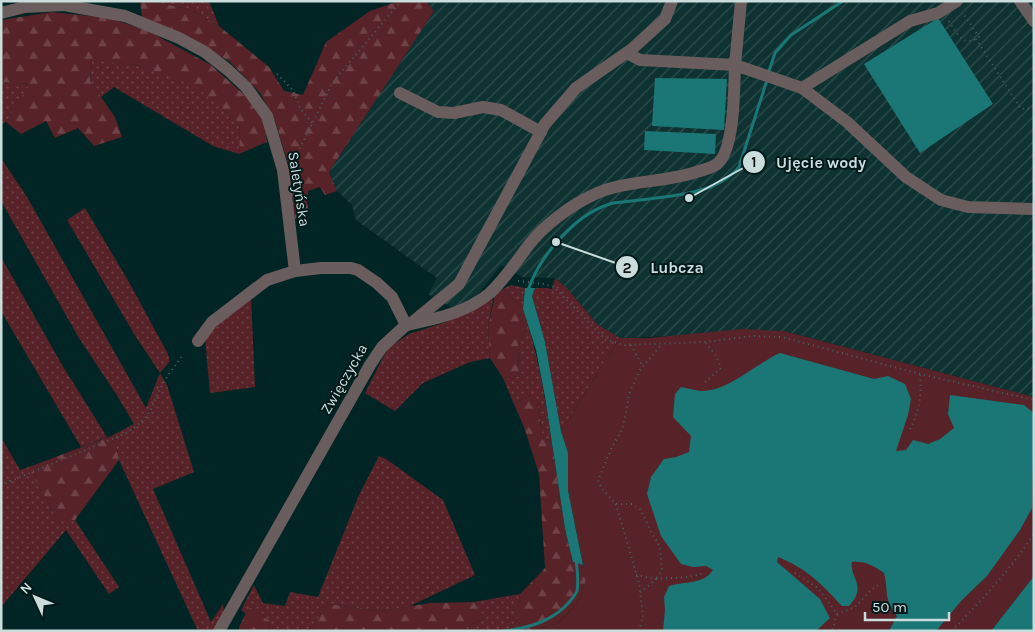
<svg xmlns="http://www.w3.org/2000/svg" width="1035" height="632" viewBox="0 0 1035 632" font-family="Karla,sans-serif">
<style>
.industrial{fill:url(#industrial-furrows)}
.grass{fill:url(#grass-dots)}
.forest{fill:url(#forest-firs)}
.park{fill:#572228}
.water{fill:#1a7776}
.lines{fill:none;stroke-linecap:round;stroke-linejoin:round}
.stream{stroke:#1a7776;stroke-width:3}
.path{stroke:#466463;stroke-width:2;stroke-dasharray:1 4;stroke-linecap:butt}
.minor{stroke:#6a5d5d;stroke-width:12}
.labels{text-anchor:middle;dominant-baseline:central;stroke-width:4;stroke-linejoin:round;paint-order:stroke}
.street-label{font-size:15px;fill:#cadddc;stroke:#021a1a}
.leader{fill:none;stroke:#cadddc;stroke-width:2}
.callout-dot{fill:#cadddc;stroke:#021a1a;stroke-width:2}
.mark-label{font-size:15px;text-anchor:middle;font-weight:bold;fill:#111}
.callout-label{font-size:16px;text-anchor:middle;font-weight:bold;fill:#cadddc;stroke:#021a1a;stroke-width:4;stroke-linejoin:round;paint-order:stroke}
</style>
<defs>
<pattern id="industrial-furrows" width="10" height="10" patternUnits="userSpaceOnUse" patternTransform="scale(1.25)"><rect width="10" height="10" fill="#0e3131"/><path d="M-1 1l2-2M0 10L10 0M9 11l2-2" fill="none" stroke="#304e4e"/></pattern>
<pattern id="grass-dots" width="8" height="8" patternUnits="userSpaceOnUse" patternTransform="scale(1.25)"><rect width="8" height="8" fill="#572228"/><path d="M2 2h.1M6 6h.1" fill="none" stroke="#6e4247" stroke-width="1.8" stroke-linecap="round"/></pattern>
<pattern id="forest-firs" width="22" height="20" patternUnits="userSpaceOnUse" patternTransform="scale(1.25)"><rect width="22" height="20" fill="#572228"/><path d="M5 1l3.5 6h-7zM16 11l3.5 6h-7z" fill="#6e4247"/></pattern>
</defs>
<rect width="100%" height="100%" fill="#012524"/>
<!-- industrial -->
<polygon class="industrial" points="426,1 1034,1 1034,397 784,331 620,338 597,324 567,288 555,278 522,277 501,265 476,297 453,308 428,294 437,278 356,220 352,205 337,191 329,172 434,11"/>
<!-- grass -->
<g class="grass">
<polygon points="150,1 209,1 219,26 189,9"/>
<polygon points="92,60 136,65 193,83 240,124 239,154 213,146 114,87 101,97 90,81"/>
<polygon points="1,82 31,84 6,122 1,124"/>
<polygon points="1,158 27,197 146,408 160,373 136,337 67,220 85,208 130,284 168,354 170,361 160,373 167,385 194,472 153,489 211,622 223,604 224,611 212,631 198,631 119,460 117,450 111,436 134,424 118,397 79,338 1,201"/>
<polygon points="1,257 62,365 107,437 81,447 8,323 1,311"/>
<polygon points="555,278 567,288 597,324 620,338 561,431 545,342 532,296 535,288 546,288 552,289"/>
<polygon points="511,285 525,288 523,309 503,289"/>
<polygon points="251,297 255,387 210,393 205,338 214,327"/>
<polygon points="493,299 488,328 490,358 470,362 423,383 395,411 365,393 388,348 409,334 446,322"/>
<path d="M528,325C540,364 546,404 552,444L542,435L537,400L529,395L514,404L503,378L519,376L518,345Z"/>
<polygon points="1,437 20,470 37,464 35,480 58,520 75,520 119,587 109,594 66,530 1,607"/>
<polygon points="379,456 386,459 443,500 475,575 408,607 380,611 328,604 318,618 312,631 269,631 270,621 249,608 246,614 241,610 254,585 263,603 285,606 290,592 318,597 359,495"/>
<polygon points="520,594 516,612 522,631 459,631 485,618 474,602"/>
</g>
<!-- forest -->
<g class="forest">
<polygon points="140,1 154,2 189,9 219,26 269,67 284,91 303,95 326,42 370,11 399,1 426,1 434,11 329,172 337,191 325,195 320,187 308,191 307,203 309,212 295,219 288,163 275,121 260,93 229,61 195,42 142,17"/>
<polygon points="52,12 110,18 150,32 211,65 248,98 264,119 267,142 239,154 240,124 193,84 136,65 92,61 90,81 115,117 122,137 94,146 78,128 55,138 46,121 21,134 6,122 30,84 1,82 1,20"/>
<polygon points="503,289 523,309 528,325 518,345 519,376 503,378 490,358 488,328 495,294"/>
<polygon points="529,395 537,400 542,435 552,444 565,529 573,562 583,565 628,448 586,581 577,603 558,623 529,631 522,631 516,612 520,594 545,568 539,474 524,427 514,404"/>
<polygon points="111,436 117,450 119,460 75,520 58,520 35,480 37,464"/>
<polygon points="474,602 485,618 459,631 312,631 318,618 328,604 380,611 430,603"/>
<polygon points="249,607 270,621 269,631 239,631 239,627"/>
</g>
<!-- park -->
<polygon class="park" points="742,329 784,331 1034,397 1034,576 991,631 529,631 558,623 577,603 586,580 568,490 568,453 561,431 620,338 648,338"/>
<!-- water -->
<g class="water">
<polygon points="938,18 993,104 920,153 864,64"/>
<polygon points="655,78 727,79 724,130 652,126"/>
<polygon points="645,131 716,134 715,154 644,150"/>
<polygon points="525,288 535,288 532,296 545,342 561,431 568,453 568,490 583,565 573,562 565,529 545,397 536,350 523,309"/>
<path d="M780,353L874,379L888,376L905,384L911,399L908,415L896,451L906,450L913,440L928,444L940,439L954,428L948,414L950,395L1024,405L1034,413L1032,508L1020,530L987,576L962,600L936,631H889L897,616C883,597 889,594 884,573C874,566 865,561 852,562C849,578 868,585 849,606H842C821,584 808,569 778,557L777,562L820,599L830,618L816,631H663L665,610L664,597L669,586C685,581 703,585 713,570L706,566L693,567L681,564L661,536L647,494L651,477L664,459L676,457L689,452L691,436L673,417L675,394L681,387C687,388 694,390 700,391C728,392 755,364 780,353Z"/>
<polygon points="1034,576 1034,631 991,631"/>
</g>
<g class="lines">
<!-- stream -->
<g class="stream">
<polyline points="768,74 775,53 791,35 843,1"/>
<path d="M528,290C540,256 574,215 610,204C616,202 625,202 632,201C667,196 715,196 739,167L767,80"/>
<path d="M504,631C529,628 554,621 571,600C573,597 576,594 577,591C579,581 577,569 576,559"/>
</g>
<!-- path -->
<g class="path">
<path d="M949,21C957,33 962,48 979,37L963,13"/>
<polyline points="976,39 1021,109 1034,108"/>
<polyline points="277,74 293,90 300,108 312,123"/>
<polyline points="293,162 333,82 401,1"/>
<polyline points="518,281 544,284 554,287 606,340 625,345 705,342 752,336 782,337 920,374 1034,400"/>
<polyline points="631,345 643,367"/>
<polyline points="705,382 721,368 716,356 706,343"/>
<path d="M910,429C919,412 922,394 920,374"/>
<path d="M1,485L124,434C156,416 149,406 165,380C170,372 176,365 181,357"/>
<polyline points="616,504 632,504 641,510 651,532 660,546 662,570 656,579"/>
<polyline points="795,573 818,588 837,614 832,631"/>
<polyline points="636,575 656,579 640,593"/>
<path d="M656,579C672,577 689,579 703,573"/>
<polyline points="837,614 855,607 871,590 880,584"/>
<polyline points="639,631 643,616 639,583 616,504 601,488 598,480 612,447 623,428 630,391 640,370 662,344"/>
<path d="M952,631C981,600 1011,570 1034,533"/>
</g>
<!-- minor -->
<g class="minor">
<polyline points="1020,1 1034,21"/>
<polyline points="1,13 25,7 64,5 125,16 179,38 205,52 228,70 246,87 267,116 283,170 295,271"/>
<polyline points="627,53 640,60 735,65 741,1"/>
<polyline points="802,88 910,21 938,13 957,1"/>
<polyline points="400,93 438,112 454,113 483,107 501,110 541,132"/>
<polyline points="414,321 459,284 545,124 576,88 632,49 665,19 672,1"/>
<path d="M406,325C435,319 466,313 490,293C505,279 516,262 528,246C543,226 571,205 593,195C623,180 664,183 696,172C703,170 712,168 717,164C735,150 734,87 735,65L802,88L847,122L906,177L941,200L968,207L1034,209"/>
<polyline points="198,341 212,322 267,280 295,271 321,268 351,268 358,270 377,283 392,297 406,325 382,347 370,365 219,631"/>
</g>
</g>
<g class="labels">
<!-- street labels -->
<g class="street-label">
<text transform="translate(299 189) rotate(81)">Saletyńska</text>
<text transform="translate(344 379) rotate(-60)">Zwięczycka</text>
</g>
</g>
<!-- callouts -->
<path class="leader" d="M689 198L754 162M556 242L627 267"/>
<g class="callout-dot">
<circle cx="689" cy="198" r="5"/>
<circle cx="556" cy="242" r="5"/>
<circle cx="754" cy="162" r="12"/>
<circle cx="627" cy="267" r="12"/>
</g>
<g class="mark-label">
<text x="754" y="167">1</text>
<text x="627" y="273">2</text>
</g>
<g class="callout-label">
<text x="821" y="168">Ujęcie wody</text>
<text x="677" y="273">Lubcza</text>
</g>
<!-- border -->
<rect width="1035" height="632" fill="none" stroke="#cadddc" stroke-width="5"/>
<!-- north arrow -->
<g transform="translate(35 597) rotate(314)" stroke="#021a1a" stroke-width="4" paint-order="stroke">
<path d="M0-4L9 19L0 12L-9 19Z" fill="#cadddc"/>
<text y="-8" font-size="14" font-weight="bold" text-anchor="middle" fill="#cadddc">N</text>
</g>
<!-- scale -->
<path d="M865 612v8h84v-8" fill="none" stroke="#cadddc" stroke-width="2.5"/>
<text x="872" y="612" font-size="15" fill="#cadddc" stroke="#021a1a" stroke-width="4" paint-order="stroke">50 m</text>
</svg>
